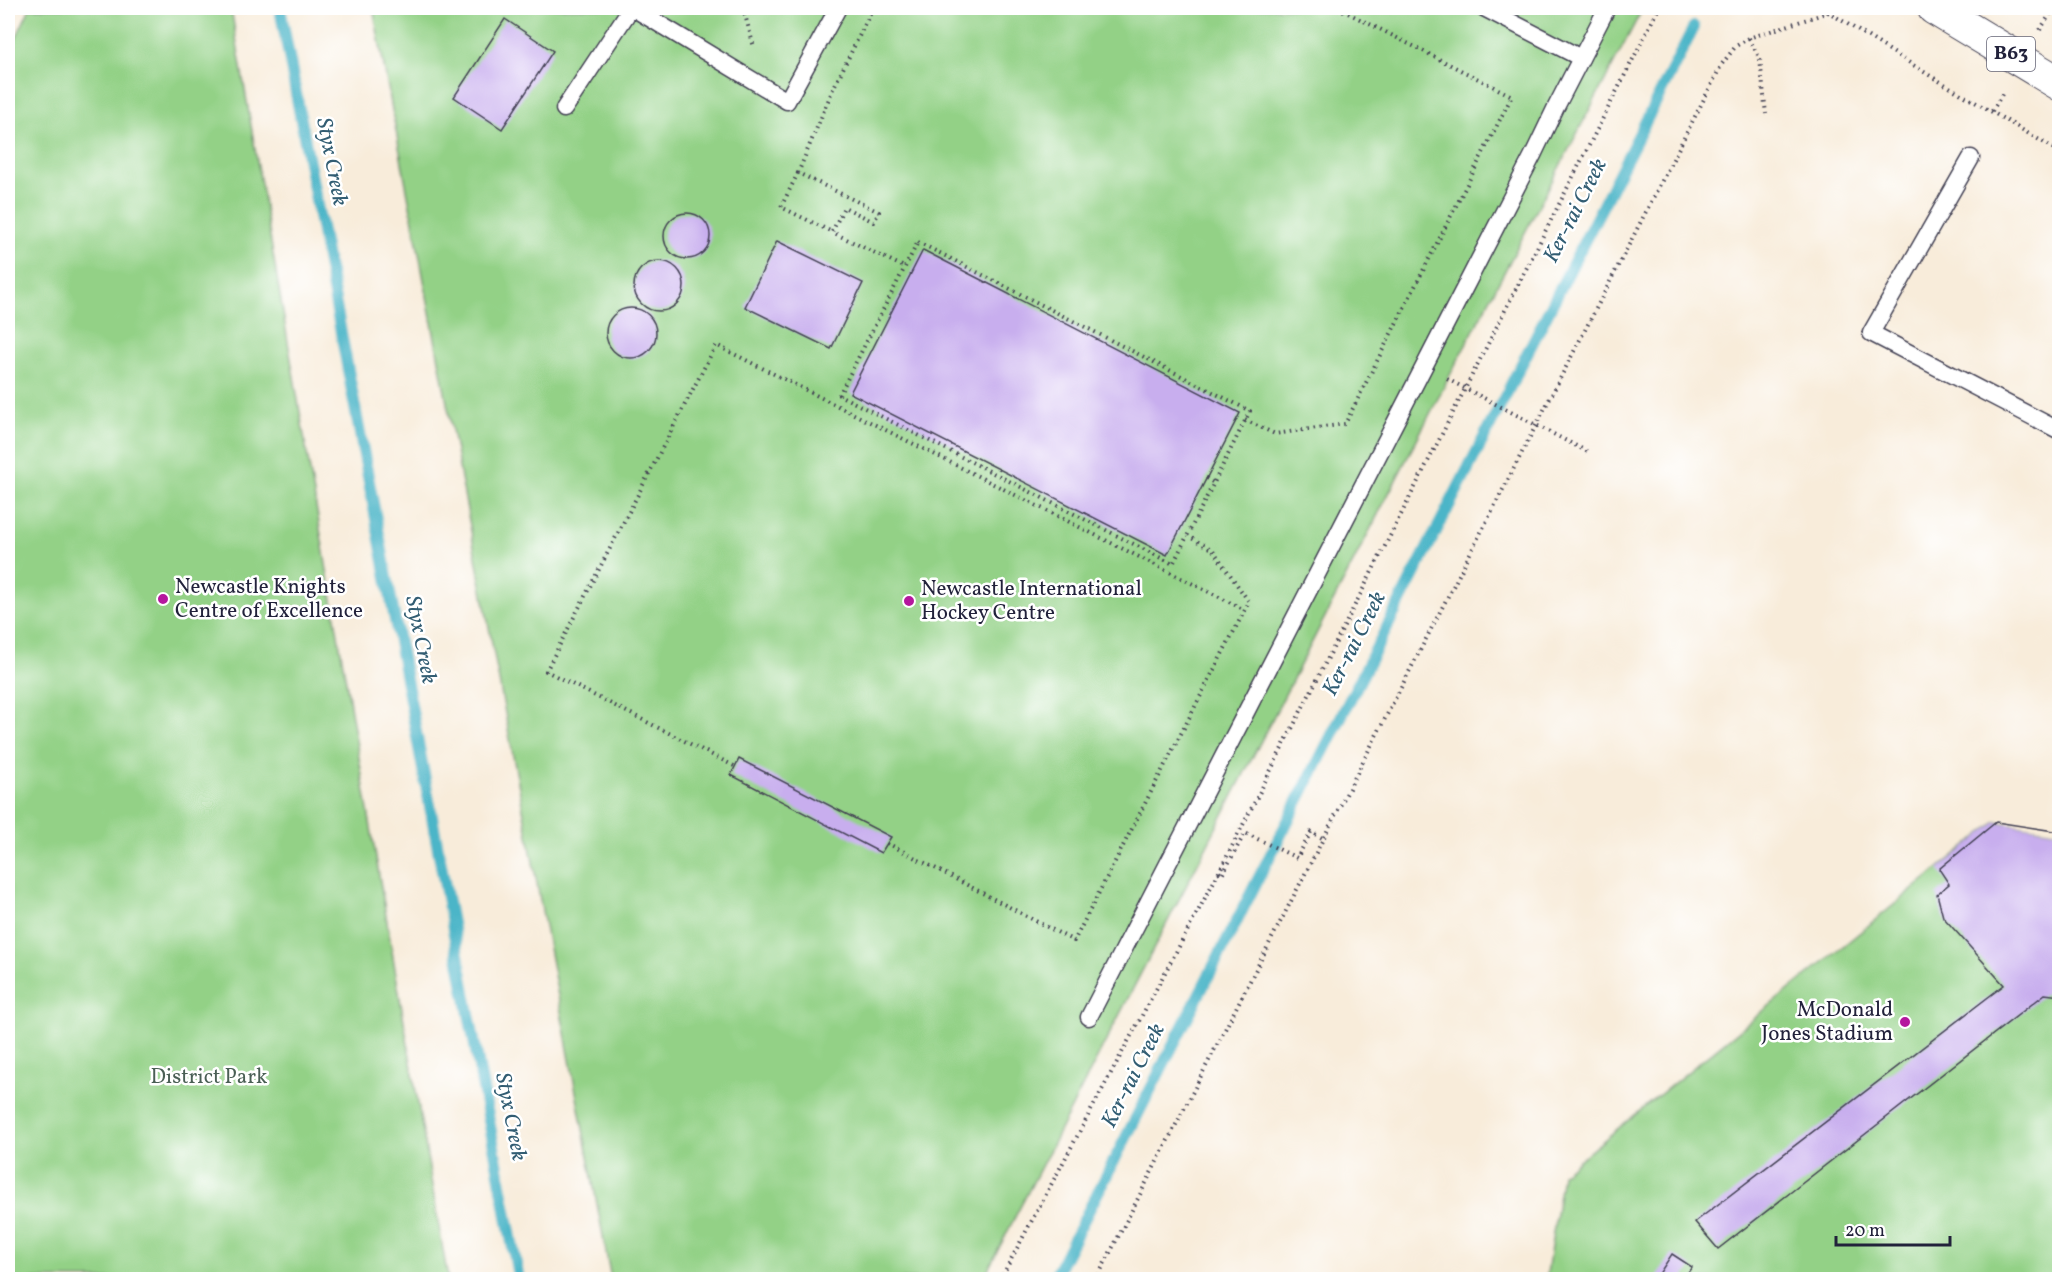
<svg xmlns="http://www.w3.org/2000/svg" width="2067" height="1287" viewBox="0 0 2067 1287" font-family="Vollkorn,serif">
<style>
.green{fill:#93d186;stroke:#5a7a60;stroke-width:1.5}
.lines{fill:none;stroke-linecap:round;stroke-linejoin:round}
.stream{stroke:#4bb5c8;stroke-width:12}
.building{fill:#c8aeee}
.service-casing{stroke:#424053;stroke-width:19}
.primary-casing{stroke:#424053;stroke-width:35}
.path{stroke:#424053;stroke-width:4;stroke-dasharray:1.5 4.5;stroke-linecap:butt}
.service{stroke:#fff;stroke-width:16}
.primary{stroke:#fff;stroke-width:33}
.poi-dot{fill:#b5179e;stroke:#fff;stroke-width:2}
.labels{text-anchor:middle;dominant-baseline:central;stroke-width:5;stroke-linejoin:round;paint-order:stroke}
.shield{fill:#fff;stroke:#646476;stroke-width:1.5}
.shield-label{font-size:20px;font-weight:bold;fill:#22223b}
.poi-label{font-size:21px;fill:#22223b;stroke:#fff;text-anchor:start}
.park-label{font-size:21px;fill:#4a5f55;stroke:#fff}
.water-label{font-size:22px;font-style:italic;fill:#325d73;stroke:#fff}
</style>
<rect width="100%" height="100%" fill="#fff"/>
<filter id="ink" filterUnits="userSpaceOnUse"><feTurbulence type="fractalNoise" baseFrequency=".0167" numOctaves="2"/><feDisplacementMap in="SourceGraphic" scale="12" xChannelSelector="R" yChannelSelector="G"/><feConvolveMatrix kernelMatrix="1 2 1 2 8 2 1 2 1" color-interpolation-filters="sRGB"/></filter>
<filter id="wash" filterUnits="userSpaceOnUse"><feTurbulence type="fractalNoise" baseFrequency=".008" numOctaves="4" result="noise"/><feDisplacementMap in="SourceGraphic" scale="24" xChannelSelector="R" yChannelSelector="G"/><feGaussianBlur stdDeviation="1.35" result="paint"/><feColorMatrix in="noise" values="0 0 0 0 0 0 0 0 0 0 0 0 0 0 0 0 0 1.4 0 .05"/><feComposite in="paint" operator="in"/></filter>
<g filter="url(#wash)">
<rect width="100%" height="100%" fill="#f8ecda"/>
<!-- green -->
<g class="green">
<polygon points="30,8 231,8 448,1279 8,1279 8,55"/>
<polygon points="373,8 1643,8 1448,379 983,1279 611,1279"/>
<polygon points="1996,822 2059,832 2059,1279 1546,1280 1562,1174"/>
</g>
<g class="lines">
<!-- stream -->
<g class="stream">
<polyline points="280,8 519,1280"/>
<polyline points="1053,1280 1694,27"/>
</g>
</g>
<g id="blocks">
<!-- building -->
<g class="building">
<polygon points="505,19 553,51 502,129 454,97"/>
<circle cx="687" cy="236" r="23"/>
<polygon points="777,241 863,283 831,349 745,307"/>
<polygon points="923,250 1240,413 1167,555 850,393"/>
<circle cx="659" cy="286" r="25"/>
<circle cx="631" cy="333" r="25"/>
<polygon points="739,759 891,837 881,853 731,775"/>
<polygon points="1996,822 2060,832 2060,996 2045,994 1718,1249 1695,1222 2004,985 1943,917 1937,894 1949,884 1939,869"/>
<polygon points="1672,1254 1692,1267 1682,1280 1655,1280"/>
</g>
</g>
</g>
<g filter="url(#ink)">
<use href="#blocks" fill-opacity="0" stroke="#424053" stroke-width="1.5"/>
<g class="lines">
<!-- service casing -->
<g class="service-casing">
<g id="service">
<polyline points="633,8 787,101 838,8"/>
<polyline points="1484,8 1581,58"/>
<polyline points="564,109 631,8"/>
<polyline points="1971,158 1871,333 2060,431"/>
<polyline points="1089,1017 1533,155 1556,107 1607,8"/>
</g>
</g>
<!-- primary casing -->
<g class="primary-casing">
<polyline id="primary" points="1934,8 2060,84"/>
</g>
<!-- path -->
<g class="path">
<polyline points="743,8 754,47"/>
<polyline points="873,8 833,89 798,173 879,212 874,222 844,207 832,232 904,267"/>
<polyline points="1822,8 1929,75 2060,152"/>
<polyline points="2040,30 2054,8"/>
<polyline points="1749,38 1760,59 1766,114"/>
<polyline points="1992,111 2004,91"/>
<polyline points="798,173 781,207 832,232"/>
<polygon points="918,242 1250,411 1173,564 839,395"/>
<polyline points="1447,379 1590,453"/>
<polyline points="1245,420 1275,434 1345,424 1512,96 1338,8"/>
<polyline points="1206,478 1214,483"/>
<polyline points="734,766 546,671 716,345 1245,610"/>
<polyline points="887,843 1074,941 1249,602 1213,550 1188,536"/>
<polyline points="1219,872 1222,875 1245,833 1297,858 1311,832 1324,839"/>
<polyline points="1000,1280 1219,872 1659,8"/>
<polyline points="1096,1280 1722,64 1736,46 1749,38 1829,12"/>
</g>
<!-- service -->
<use href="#service" class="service"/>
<!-- primary -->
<use href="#primary" class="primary"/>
</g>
</g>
<!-- markers -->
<g class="poi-dot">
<circle cx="163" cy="599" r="6"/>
<circle cx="909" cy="601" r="6"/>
<circle cx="1905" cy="1022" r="6"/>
</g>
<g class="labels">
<!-- shield labels -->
<rect class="shield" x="1987" y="37" width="48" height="34" rx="4.5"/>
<g class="shield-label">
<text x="2011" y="54">B63</text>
</g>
<!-- poi labels -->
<g class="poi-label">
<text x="175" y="587">Newcastle Knights<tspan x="175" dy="24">Centre of Excellence</tspan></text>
<text x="921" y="589">Newcastle International<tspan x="921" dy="24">Hockey Centre</tspan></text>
<text x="1893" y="1010" text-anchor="end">McDonald<tspan x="1893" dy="24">Jones Stadium</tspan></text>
</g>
<!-- park labels -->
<g class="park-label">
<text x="209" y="1077">District Park</text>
</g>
<!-- water labels -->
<g class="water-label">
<text transform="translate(331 162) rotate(79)">Styx Creek</text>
<text transform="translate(1576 211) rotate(-63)">Ker-rai Creek</text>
<text transform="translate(420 640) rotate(79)">Styx Creek</text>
<text transform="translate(1355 644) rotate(-63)">Ker-rai Creek</text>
<text transform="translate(1134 1076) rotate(-63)">Ker-rai Creek</text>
<text transform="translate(510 1117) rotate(79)">Styx Creek</text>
</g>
</g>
<!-- margin -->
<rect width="2067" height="1287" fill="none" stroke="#fff" stroke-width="30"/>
<!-- scale -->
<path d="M1836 1236v9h114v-9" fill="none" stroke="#22223b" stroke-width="3"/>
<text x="1845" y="1236" font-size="18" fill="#22223b" stroke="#ffffff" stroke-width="4.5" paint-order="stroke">20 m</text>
</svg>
